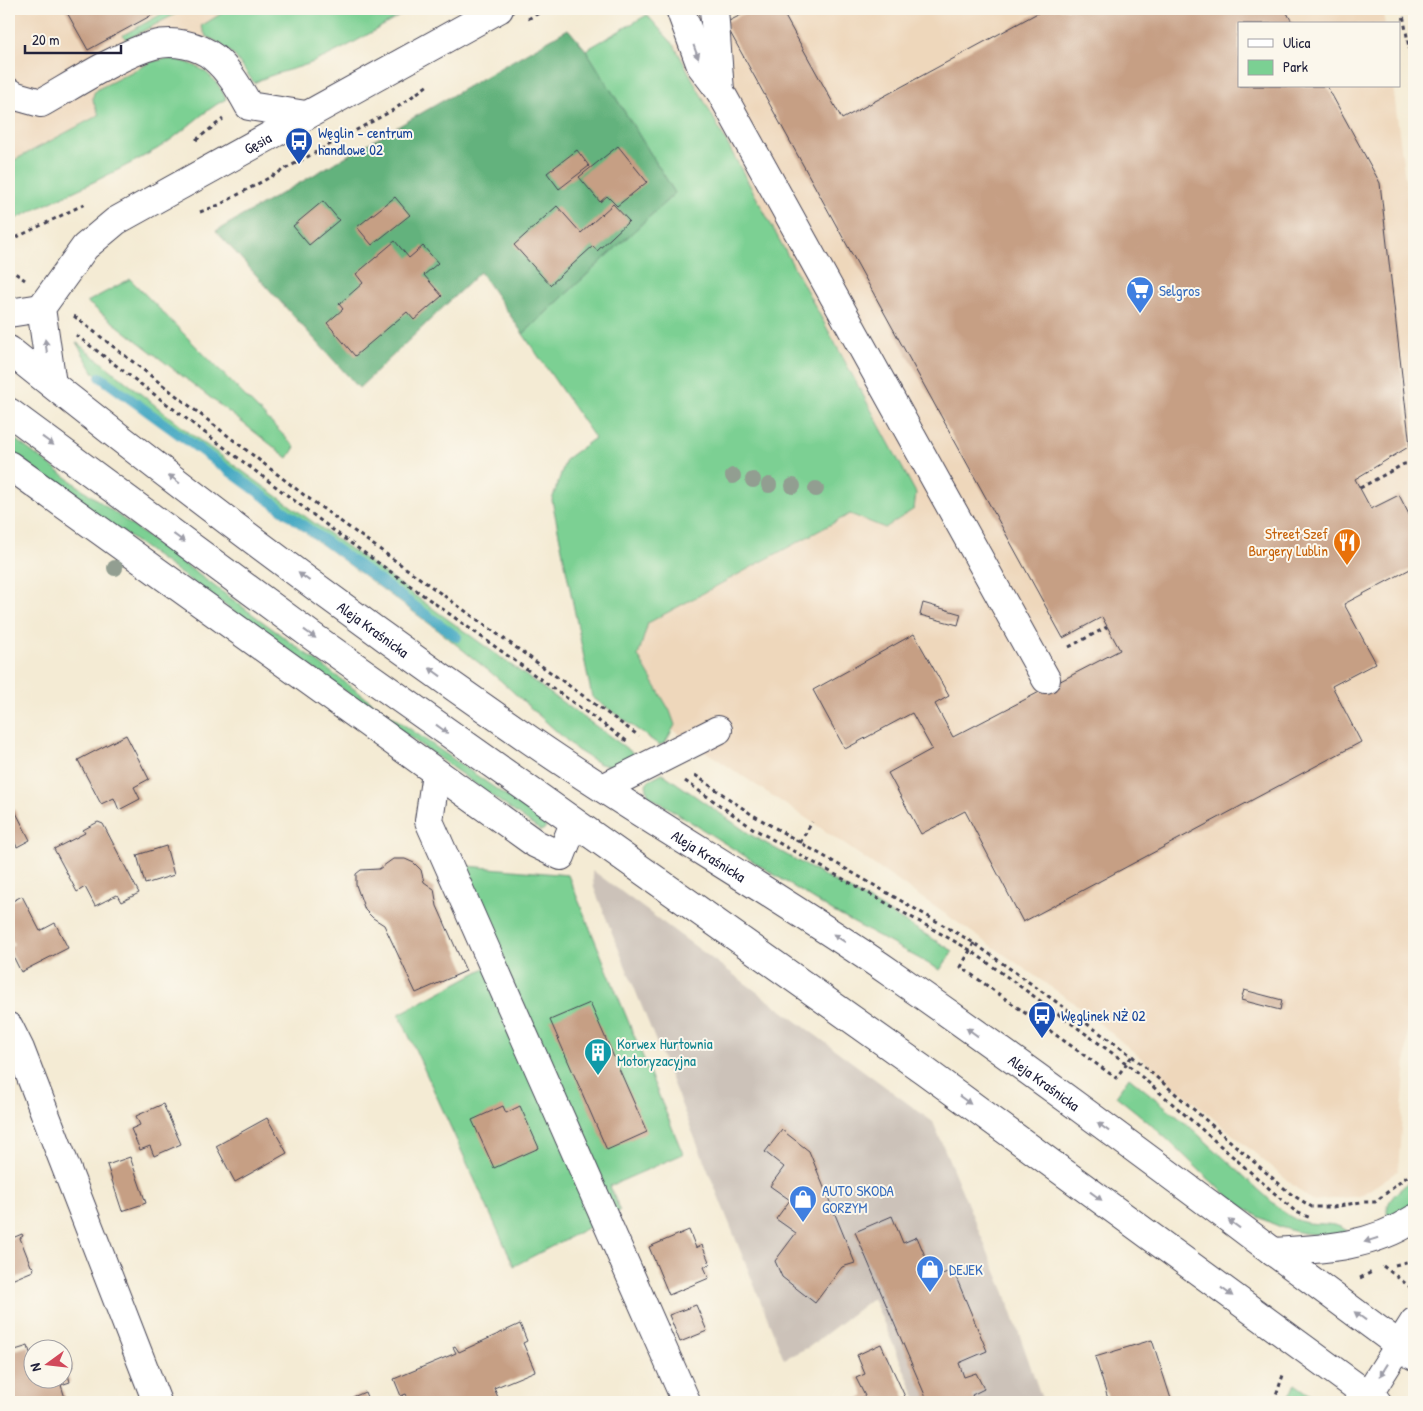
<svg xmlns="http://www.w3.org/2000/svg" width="1423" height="1411" viewBox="0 0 1423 1411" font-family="'Patrick Hand',sans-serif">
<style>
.built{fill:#eed7bb}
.industrial{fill:#ccc2b9}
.green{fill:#7bd093;stroke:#4e7967}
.forest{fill:#64b27d;stroke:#436a5c}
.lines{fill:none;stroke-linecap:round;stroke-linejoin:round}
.stream{stroke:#42a7c2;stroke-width:10}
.building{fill:#c69f84}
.minor-casing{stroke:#424052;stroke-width:30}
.major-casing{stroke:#424052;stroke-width:30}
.path{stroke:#424052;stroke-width:3;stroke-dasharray:4 4;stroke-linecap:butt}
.minor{stroke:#fff;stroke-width:28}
.major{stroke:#fff;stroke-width:28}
.tree{fill:#929e91}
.oneway{fill:#9c9ca7}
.labels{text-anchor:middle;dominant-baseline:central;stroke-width:4;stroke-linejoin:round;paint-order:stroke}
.transit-label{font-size:15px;fill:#164399;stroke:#fbf7ec;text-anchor:start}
.street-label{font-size:15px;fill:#22223b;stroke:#fbf7ec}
.shop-label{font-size:15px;fill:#366cbe;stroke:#fbf7ec;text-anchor:start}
.food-label{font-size:15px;fill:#c56008;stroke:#fbf7ec;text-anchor:end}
.culture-label{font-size:15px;fill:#0d838f;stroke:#fbf7ec;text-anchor:start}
</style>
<rect width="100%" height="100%" fill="#fbf7ec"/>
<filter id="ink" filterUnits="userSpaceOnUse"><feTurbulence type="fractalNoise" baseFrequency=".02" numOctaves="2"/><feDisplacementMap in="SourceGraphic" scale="10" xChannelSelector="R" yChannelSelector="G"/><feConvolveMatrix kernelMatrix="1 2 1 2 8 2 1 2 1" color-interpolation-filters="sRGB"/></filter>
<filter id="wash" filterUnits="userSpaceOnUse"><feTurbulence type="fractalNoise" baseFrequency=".0096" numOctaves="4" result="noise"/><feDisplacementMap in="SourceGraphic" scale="20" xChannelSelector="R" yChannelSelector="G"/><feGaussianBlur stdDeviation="1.12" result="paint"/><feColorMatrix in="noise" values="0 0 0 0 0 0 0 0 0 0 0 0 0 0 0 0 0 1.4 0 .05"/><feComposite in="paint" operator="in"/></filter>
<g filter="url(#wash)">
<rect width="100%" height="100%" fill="#f4ebd4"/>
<!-- built -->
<g class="built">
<polygon points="9,9 305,9 9,174"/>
<polygon points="745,9 1382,9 1385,24 1239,24 1239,86 1393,86 1414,248 1414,944 1398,1171 1360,1196 1312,1201 1080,1007 812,822 596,679 568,464 903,467 674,45"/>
</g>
<!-- industrial -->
<polygon class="industrial" points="592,870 933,1122 1005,1293 1043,1402 918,1402 873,1298 809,1347 784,1359 594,888"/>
<!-- green -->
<g class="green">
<polygon points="171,9 185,9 126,40 123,35"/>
<path d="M229,9H412C380,27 349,47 316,61C295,70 274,72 254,83L234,55L219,43L206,36L201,26Z"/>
<polygon points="647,15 674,45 916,493 914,509 885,528 850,514 648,623 638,656 670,711 675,725 665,743 659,745 592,697 552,500 566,459 595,438 523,334 675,193 586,50"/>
<path d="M164,59C192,59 215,73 226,99C201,112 182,134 157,149C110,176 58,198 9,222V163L99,115C96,106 89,99 96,90L151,62Z"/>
<polygon points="130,279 295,447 288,458 87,302"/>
<polygon points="76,342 191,434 640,758 614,767 600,764 577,750 500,680 442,633 137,408 94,373"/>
<polygon points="9,435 380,708 545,823 546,828 541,831 9,451"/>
<polygon points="662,773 751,835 880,907 953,951 940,970 832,911 648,795 646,784 649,780"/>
<polygon points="468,866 568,875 683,1154 610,1186 620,1211 514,1266 399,1014 500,960"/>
<path d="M1129,1077L1190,1127L1282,1211C1288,1215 1293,1219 1300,1221C1317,1227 1337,1219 1350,1234C1330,1235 1309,1236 1290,1230C1235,1214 1198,1166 1157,1130C1144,1118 1130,1107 1116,1096Z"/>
<path d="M1414,1177V1203L1389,1222C1381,1199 1400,1192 1414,1177Z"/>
<polygon points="1295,1384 1319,1401 1320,1402 1286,1402"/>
</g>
<!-- forest -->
<polygon class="forest" points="568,29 586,50 675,193 523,334 480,272 359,388 216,231"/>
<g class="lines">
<!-- stream -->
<polyline class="stream" points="100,377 457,637"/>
</g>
<g id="blocks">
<!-- building -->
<g class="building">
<polygon points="65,9 163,9 88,50"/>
<polygon points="753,9 781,9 842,119 1045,9 1285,9 1293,24 1239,24 1239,86 1327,86 1380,183 1410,446 1355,479 1371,509 1399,495 1414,524 1414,567 1344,604 1376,663 1332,686 1361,742 1023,922 965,811 921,834 888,773 932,749 912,713 845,749 813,690 914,634 949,696 935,704 953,737 1120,650 1102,617 1063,638 725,23"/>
<polygon points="618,146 647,182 617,206 607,196 600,202 579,177"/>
<polygon points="577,150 589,166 559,189 547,173"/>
<polygon points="395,197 410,215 372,245 357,227"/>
<polygon points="323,201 339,220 309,245 293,226"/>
<polygon points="613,204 629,221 597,251 593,246 550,285 514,245 557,206 581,233"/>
<polygon points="395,241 409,258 423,246 438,263 424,275 442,296 414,320 407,312 355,356 327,323 343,309 339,304 363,283 356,274"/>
<polygon points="923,603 961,614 958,625 920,615"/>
<polygon points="126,735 149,779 134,787 140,799 119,810 114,798 101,804 78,760"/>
<polygon points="9,799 30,840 17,847 13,839 9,841"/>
<polygon points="98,822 103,824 139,893 121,902 117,895 95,906 85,887 77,892 54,849 85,833 83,830"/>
<polygon points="166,846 174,875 145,884 137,855"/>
<polygon points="393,859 405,859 414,863 421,870 424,882 434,889 437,906 466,971 416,993 384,925 373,918 365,910 356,885 356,874 361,870 379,869"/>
<polygon points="22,896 40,931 55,923 68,948 21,972 9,948 14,944 9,933 9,903"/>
<polygon points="1244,990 1282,1000 1280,1010 1241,1000"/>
<polygon points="590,1003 647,1132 607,1150 550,1020"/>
<polygon points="163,1104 181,1144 154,1156 150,1146 140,1150 131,1129 140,1125 136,1116"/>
<polygon points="503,1106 506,1113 520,1106 539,1148 494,1168 472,1120"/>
<polygon points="267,1118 287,1153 235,1182 216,1146"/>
<polygon points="782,1130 809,1151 855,1263 842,1267 815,1303 782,1277 775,1261 796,1233 776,1219 790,1200 770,1186 784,1167 765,1152"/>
<polygon points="130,1157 146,1203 122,1211 107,1165"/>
<polygon points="892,1216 903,1243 917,1237 934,1277 953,1270 987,1351 959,1363 964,1377 976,1373 984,1389 972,1395 975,1402 928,1402 855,1232"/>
<polygon points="689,1230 696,1248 702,1245 710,1264 704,1267 709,1278 669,1295 649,1247"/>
<polygon points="22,1234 23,1236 20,1238 31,1266 34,1267 33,1271 9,1281 9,1236 10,1239"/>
<polygon points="696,1305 707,1331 680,1342 669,1315"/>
<polygon points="520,1324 527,1341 523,1343 535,1371 494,1388 500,1402 410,1402 406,1394 401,1396 394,1379 456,1353 453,1347 455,1346 459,1352"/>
<polygon points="1152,1340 1172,1402 1109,1402 1095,1357"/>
<polygon points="881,1344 907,1401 857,1402 856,1400 865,1396 856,1378 865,1374 857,1355"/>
<polygon points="28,1346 30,1353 32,1352 32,1378 62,1378 62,1352 69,1355 73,1366 68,1375 70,1382 61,1385 65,1398 53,1402 9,1402 9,1350 12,1351"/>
<polygon points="365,1392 369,1402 341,1402"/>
</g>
</g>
</g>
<g filter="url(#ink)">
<use href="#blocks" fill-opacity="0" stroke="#424052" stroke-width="1"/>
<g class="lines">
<!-- minor casing -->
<g class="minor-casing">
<g id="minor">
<polyline points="680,9 701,66 720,91 1046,679"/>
<polyline points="714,9 720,91"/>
<path d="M9,92L16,96L41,103C73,85 120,54 154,45C173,40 198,45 213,57C229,70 239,88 249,106L306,115"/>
<polyline points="9,313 41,308"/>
<path id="s1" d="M52,384L41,308L85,247L116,221L499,9"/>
<polyline points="9,465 536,844 561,856 574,823"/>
<polyline points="436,773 429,821 685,1399"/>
<polyline points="603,788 718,730"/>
<polyline points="9,1027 20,1049 157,1402"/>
</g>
</g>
<!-- major casing -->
<g class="major-casing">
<g id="major">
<path id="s2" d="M9,350C178,486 352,617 530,740C650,823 776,893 895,976C1071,1098 1241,1229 1414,1356"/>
<polyline points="9,412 312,636 925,1071 1377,1402"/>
<path d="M1273,1252C1323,1249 1371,1247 1414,1219"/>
<polyline points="1368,1395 1414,1322"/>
</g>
</g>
<!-- path -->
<g class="path">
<polyline points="1402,9 1414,75"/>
<polyline points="528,19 546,9"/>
<polyline points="196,140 223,119"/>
<polyline points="200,212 219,205 395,109 428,85"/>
<polyline points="9,241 87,203"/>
<polyline points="9,269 25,280"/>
<polyline points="74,316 304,495 639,736"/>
<polyline points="76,335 345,539 628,742"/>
<polyline points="1360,488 1404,464 1414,464"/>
<polyline points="1069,647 1107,627"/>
<polyline points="695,775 751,814 974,943 1132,1056 1291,1194 1312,1207 1333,1207 1361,1202 1375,1202 1414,1171"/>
<polyline points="685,781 754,829 970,950 1126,1063 1296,1212 1311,1218"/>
<polyline points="800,843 812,822"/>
<polyline points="974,943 961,967 1116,1078 1132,1056"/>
<polyline points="1395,1265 1410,1261"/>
<polyline points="1383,1266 1414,1290"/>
<polyline points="1360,1278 1372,1272"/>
<polyline points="1274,1402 1283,1375"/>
</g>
<!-- minor -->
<use href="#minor" class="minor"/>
<!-- major -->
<use href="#major" class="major"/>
</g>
<!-- trees -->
<g class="tree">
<circle cx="733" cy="476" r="8"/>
<circle cx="753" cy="480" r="8"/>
<circle cx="769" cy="485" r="8"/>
<circle cx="793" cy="486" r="8"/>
<circle cx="816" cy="489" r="8"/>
<circle cx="115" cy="568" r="8"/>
</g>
<!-- one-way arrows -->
<defs><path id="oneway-solid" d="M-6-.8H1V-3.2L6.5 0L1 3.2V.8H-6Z" transform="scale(1.25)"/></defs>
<g class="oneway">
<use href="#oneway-solid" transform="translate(696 52) rotate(70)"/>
<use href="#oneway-solid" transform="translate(46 346) rotate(-98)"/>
<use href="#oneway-solid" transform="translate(48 441) rotate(36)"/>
<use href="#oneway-solid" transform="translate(174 479) rotate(-143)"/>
<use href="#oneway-solid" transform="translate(179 538) rotate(36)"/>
<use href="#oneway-solid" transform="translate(304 577) rotate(-144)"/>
<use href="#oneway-solid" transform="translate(310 634) rotate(36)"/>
<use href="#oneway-solid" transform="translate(435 672) rotate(-144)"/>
<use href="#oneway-solid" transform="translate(442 729) rotate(36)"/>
<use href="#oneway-solid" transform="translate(839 938) rotate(-146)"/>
<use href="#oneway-solid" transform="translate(972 1032) rotate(-144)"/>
<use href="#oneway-solid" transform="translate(965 1100) rotate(36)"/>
<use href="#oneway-solid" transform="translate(1103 1127) rotate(-144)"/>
<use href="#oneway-solid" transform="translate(1096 1196) rotate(36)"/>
<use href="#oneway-solid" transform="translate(1234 1224) rotate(-144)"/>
<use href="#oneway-solid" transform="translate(1371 1240) rotate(162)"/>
<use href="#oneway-solid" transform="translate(1227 1292) rotate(36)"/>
<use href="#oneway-solid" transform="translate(1360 1316) rotate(-144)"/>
<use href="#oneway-solid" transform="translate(1384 1370) rotate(122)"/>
</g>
</g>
<!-- icons -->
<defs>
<g id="bus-pin" transform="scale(1.4375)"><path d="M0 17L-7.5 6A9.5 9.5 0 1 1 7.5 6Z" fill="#1a4fb4" stroke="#fbf7ec"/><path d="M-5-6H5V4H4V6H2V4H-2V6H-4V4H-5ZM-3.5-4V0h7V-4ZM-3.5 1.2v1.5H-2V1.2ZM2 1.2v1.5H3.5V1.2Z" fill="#fff"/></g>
<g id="supermarket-pin" transform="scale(1.4375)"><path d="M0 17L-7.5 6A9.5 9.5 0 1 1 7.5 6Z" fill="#3f7fe0" stroke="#fbf7ec"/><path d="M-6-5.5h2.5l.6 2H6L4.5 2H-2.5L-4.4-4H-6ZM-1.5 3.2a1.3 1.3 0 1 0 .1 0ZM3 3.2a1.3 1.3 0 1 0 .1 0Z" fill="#fff"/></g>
<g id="restaurant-pin" transform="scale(1.4375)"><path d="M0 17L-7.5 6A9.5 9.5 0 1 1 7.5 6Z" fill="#e8710a" stroke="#fbf7ec"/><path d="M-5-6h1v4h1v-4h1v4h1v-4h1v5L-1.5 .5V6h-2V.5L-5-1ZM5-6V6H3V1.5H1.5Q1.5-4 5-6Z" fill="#fff"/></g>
<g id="building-pin" transform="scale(1.4375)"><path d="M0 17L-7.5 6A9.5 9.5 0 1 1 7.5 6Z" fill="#0f9aa8" stroke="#fbf7ec"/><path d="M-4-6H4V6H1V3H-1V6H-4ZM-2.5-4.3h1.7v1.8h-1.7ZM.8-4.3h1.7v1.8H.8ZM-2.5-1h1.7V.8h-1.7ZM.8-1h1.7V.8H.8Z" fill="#fff"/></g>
<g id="shop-pin" transform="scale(1.4375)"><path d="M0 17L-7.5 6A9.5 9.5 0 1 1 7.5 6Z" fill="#3f7fe0" stroke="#fbf7ec"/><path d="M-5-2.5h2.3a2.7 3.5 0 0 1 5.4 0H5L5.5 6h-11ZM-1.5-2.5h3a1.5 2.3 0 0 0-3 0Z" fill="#fff"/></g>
</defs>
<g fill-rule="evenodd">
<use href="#bus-pin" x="299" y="141"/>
<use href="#supermarket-pin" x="1140" y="290"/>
<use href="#restaurant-pin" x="1347" y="542"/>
<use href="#bus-pin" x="1042" y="1015"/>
<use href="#building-pin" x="598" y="1052"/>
<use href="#shop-pin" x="803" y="1199"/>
<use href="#shop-pin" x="930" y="1269"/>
</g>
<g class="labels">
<!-- transit labels -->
<g class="transit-label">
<text x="318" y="132">Węglin - centrum<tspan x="318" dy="17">handlowe 02</tspan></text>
<text x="1061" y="1015">Węglinek NŻ 02</text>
</g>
<!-- street labels -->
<g class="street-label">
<text stroke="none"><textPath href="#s1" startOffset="354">Gęsia</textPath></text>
<text stroke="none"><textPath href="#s2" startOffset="459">Aleja Kraśnicka</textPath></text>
<text stroke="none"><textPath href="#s2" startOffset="864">Aleja Kraśnicka</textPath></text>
<text stroke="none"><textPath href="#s2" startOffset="1269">Aleja Kraśnicka</textPath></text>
</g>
<!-- shop labels -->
<g class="shop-label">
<text x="1159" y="290">Selgros</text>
<text x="822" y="1190">AUTO SKODA<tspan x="822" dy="17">GORZYM</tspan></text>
<text x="949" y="1269">DEJEK</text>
</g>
<!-- food labels -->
<g class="food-label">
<text x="1328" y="533">Street Szef<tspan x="1328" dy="17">Burgery Lublin</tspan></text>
</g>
<!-- culture labels -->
<g class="culture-label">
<text x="617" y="1043">Korwex Hurtownia<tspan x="617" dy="17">Motoryzacyjna</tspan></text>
</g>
</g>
<!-- margin -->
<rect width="1423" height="1411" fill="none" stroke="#fbf7ec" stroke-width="30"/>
<!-- legend -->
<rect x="1238" y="22" width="162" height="65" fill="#fbf7ec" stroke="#a4a2a5"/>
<rect x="1248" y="39" width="25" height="8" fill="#ffffff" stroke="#a4a2a5"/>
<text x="1283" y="48" font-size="15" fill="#22223b">Ulica</text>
<rect x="1248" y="60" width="25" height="15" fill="#7bd093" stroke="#a4a2a5"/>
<text x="1283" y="72" font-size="15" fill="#22223b">Park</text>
<!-- north arrow -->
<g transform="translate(48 1364) rotate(255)"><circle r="24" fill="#fbf7ec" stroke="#a4a2a5"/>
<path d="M0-4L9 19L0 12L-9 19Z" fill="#d1495b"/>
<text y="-8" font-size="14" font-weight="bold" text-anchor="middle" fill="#22223b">N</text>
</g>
<!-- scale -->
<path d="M25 45v8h96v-8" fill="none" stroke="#22223b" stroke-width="2.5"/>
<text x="32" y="45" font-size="15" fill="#22223b" stroke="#fbf7ec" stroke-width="4" paint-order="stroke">20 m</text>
</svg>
